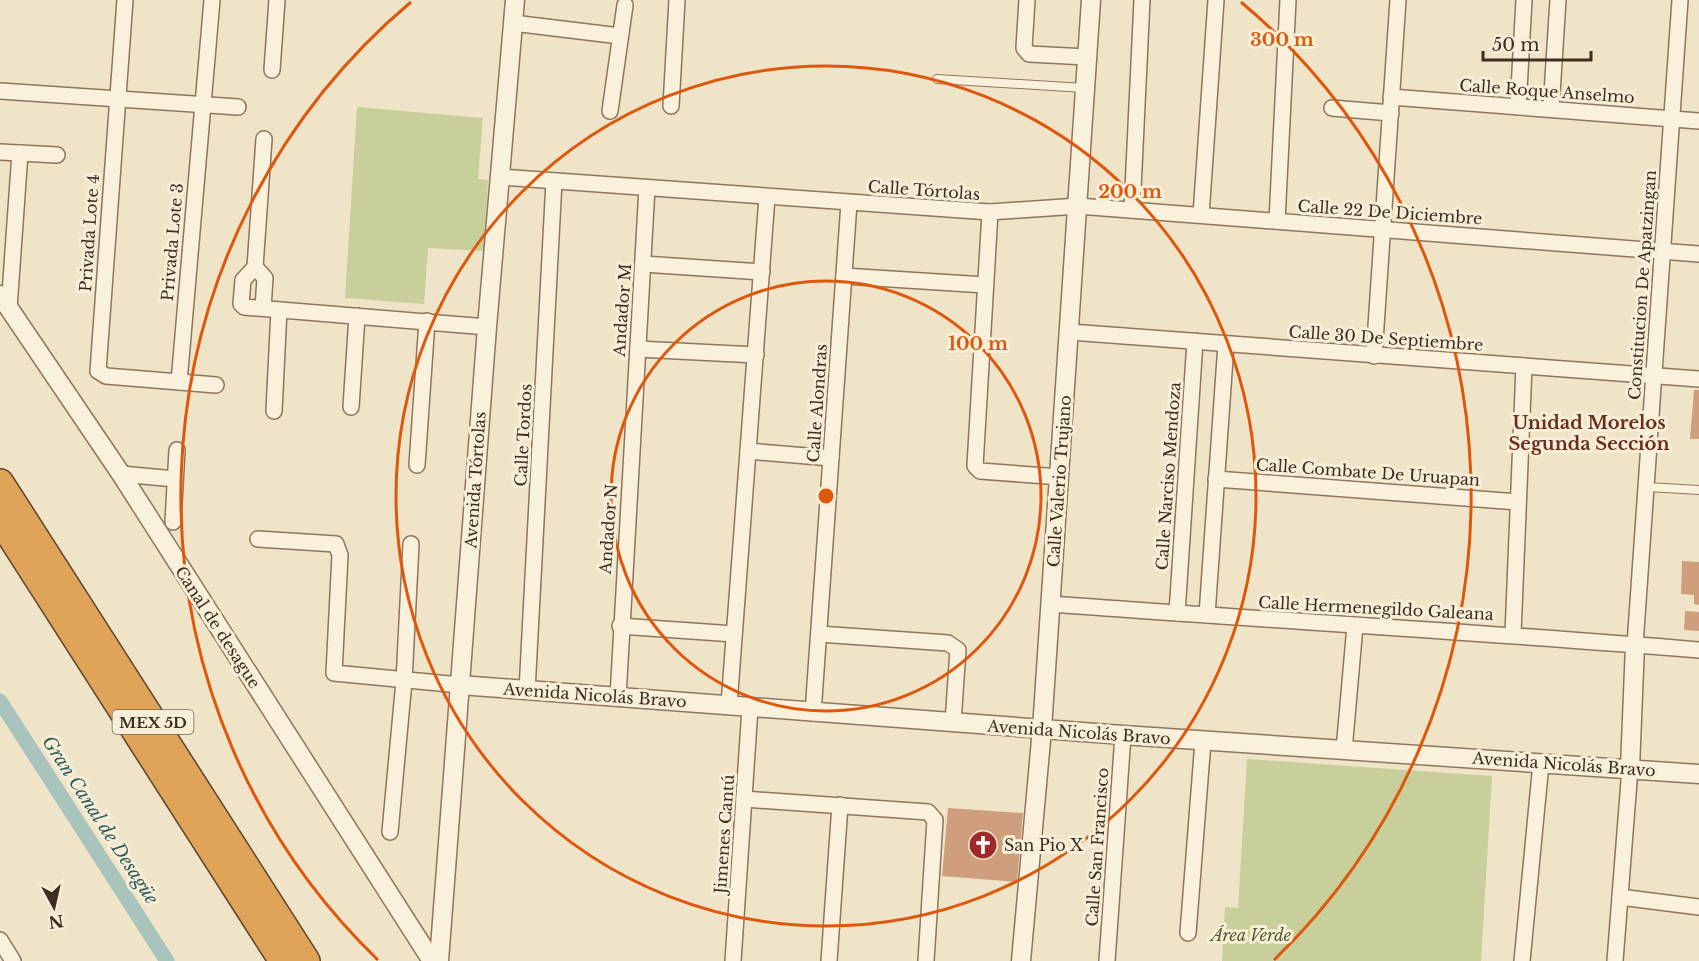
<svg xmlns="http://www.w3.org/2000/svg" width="1699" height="961" viewBox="0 0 1699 961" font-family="'Libre Baskerville',serif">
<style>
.green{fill:#c9cf9b}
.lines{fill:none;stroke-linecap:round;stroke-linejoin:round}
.canal{stroke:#a9c4bc;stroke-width:15}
.building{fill:#cf9f7d}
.service-casing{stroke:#8d765c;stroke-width:10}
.minor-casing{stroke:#8d765c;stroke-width:18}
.tertiary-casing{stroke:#8d765c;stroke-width:21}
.motorway-casing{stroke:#5b4430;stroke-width:30}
.service{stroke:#faf1dc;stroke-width:8}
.minor{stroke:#faf1dc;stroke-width:15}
.tertiary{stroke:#faf1dc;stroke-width:18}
.motorway{stroke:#e0a458;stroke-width:27}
.ring{fill:none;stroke:#df570d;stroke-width:3}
.labels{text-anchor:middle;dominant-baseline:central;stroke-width:6;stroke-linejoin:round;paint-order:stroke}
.shield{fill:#f7eed8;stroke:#756857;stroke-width:1.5}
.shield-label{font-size:15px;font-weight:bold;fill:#3d2e20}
.street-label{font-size:16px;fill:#3d2e20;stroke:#f7eed8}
.poi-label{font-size:16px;fill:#3d2e20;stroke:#f7eed8;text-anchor:start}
.park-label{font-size:16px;font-style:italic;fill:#4d5a26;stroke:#f7eed8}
.neighbourhood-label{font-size:18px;font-weight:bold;fill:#6b2e1e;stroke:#f7eed8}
.water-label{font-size:18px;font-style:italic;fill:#2f5d5a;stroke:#f7eed8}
.centre{fill:#df570d;stroke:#f7eed8;stroke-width:3}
.ring-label{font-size:18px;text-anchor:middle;font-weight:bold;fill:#df570d;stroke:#f7eed8;stroke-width:6;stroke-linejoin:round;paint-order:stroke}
</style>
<rect width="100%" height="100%" fill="#f0e4c8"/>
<!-- green -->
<g class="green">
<polygon points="357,107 483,118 478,179 488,180 484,251 428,248 424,304 345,298"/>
<polygon points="1247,759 1492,776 1481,961 1222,961 1225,907 1238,908"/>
</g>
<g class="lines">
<!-- canal -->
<polyline class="canal" points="0,701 167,961"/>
</g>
<!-- building -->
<g class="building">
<polygon points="1694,390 1699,390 1699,439 1690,439"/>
<polygon points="1682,561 1699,562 1699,605 1694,604 1694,595 1681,594"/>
<polygon points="1685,611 1699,612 1699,631 1684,630"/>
<polygon points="948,808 1023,813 1017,882 942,876"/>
</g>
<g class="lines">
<!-- service casing -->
<g class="service-casing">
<g id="service">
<polyline points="937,79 1084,88"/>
<polyline points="1647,487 1699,490"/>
</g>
</g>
<!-- minor casing -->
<g class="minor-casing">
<g id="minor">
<polyline points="125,0 98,371 106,376 216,385"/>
<polyline points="1027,0 1024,48 1029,54 1087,57"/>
<polyline points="513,23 620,36"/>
<polyline points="272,70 277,0"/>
<polyline points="0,91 238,107"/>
<polyline points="1391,97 1699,121"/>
<polyline points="671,106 677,0"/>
<polyline points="1518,107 1524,0"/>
<polyline points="1332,108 1391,113"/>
<polyline points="1551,109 1558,0"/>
<polyline points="610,111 625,5"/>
<polyline points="264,139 255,267 243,280 241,304 244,307 487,327"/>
<polyline points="0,152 57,155"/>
<polyline points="500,177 990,212 1078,206 1699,254"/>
<polyline points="1132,210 1142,0"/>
<polyline points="990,212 975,466 980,471 1060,477"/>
<polyline points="1201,215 1216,0"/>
<polyline points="1277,221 1288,0"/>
<polyline points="643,264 762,272"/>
<polyline points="255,267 265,278 263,308"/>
<polyline points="844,276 985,285"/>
<polyline points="9,308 20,153"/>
<polyline points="1070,332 1699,379"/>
<polyline points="638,349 756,355"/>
<polyline points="1374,356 1398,0"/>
<polyline points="179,382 212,0"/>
<polyline points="351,407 357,316"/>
<polyline points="274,411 279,310"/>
<polyline points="748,451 831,458"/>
<polyline points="417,465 427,321"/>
<polyline points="121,474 175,479"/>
<polyline points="1216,479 1518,502"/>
<polyline points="173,522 177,450"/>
<polyline points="258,539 336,544 340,555 334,673 460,685"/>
<path d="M1051,604C1267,620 1483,632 1699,650"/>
<polyline points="1177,613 1195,341"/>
<polyline points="1207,615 1226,344"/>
<polyline points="620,626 734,634"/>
<polyline points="819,634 948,643 958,650 953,722"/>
<polyline points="1513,634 1524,366"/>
<polyline points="1635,645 1680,0"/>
<polyline points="527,691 554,181"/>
<polyline points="618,697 647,188"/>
<polyline points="729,705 767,197"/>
<polyline points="813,713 849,203"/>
<polyline points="1344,750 1355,626"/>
<polyline points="744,799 928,812 935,820 926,961"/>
<polyline points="390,832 404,681 411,544"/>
<polyline points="1620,897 1699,907"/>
<polyline points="1188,933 1203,741"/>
<polyline points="0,940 13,961"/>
<polyline points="733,961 750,708"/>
<polyline points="829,961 840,805"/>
<polyline points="1107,961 1123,735"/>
<polyline points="1522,961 1541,763"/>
<polyline points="1615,961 1630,768"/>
</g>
</g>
<!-- tertiary casing -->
<g class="tertiary-casing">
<g id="tertiary">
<polyline points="0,295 121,474 432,961"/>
<polyline points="460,685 1123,735 1699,774"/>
<polyline points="1630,768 1635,645"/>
<polyline points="439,961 487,327 515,0"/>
<polyline points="1021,961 1042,729 1091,0"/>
</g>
</g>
<!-- motorway casing -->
<g class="motorway-casing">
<g id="motorway">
<polyline points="0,483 306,961"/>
<polyline points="0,519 283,961"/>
</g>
</g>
<!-- service -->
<use href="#service" class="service"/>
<!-- minor -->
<use href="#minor" class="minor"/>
<!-- tertiary -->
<use href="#tertiary" class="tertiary"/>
<!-- motorway -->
<use href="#motorway" class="motorway"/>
</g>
<!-- distance rings -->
<g class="ring">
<circle cx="826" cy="496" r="215"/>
<circle cx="826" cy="496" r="430"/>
<path d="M378 960A645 645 0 0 1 411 2M1241 2A645 645 0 0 1 1274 960"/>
</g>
<!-- icons -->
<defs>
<g id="church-disc" transform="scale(1.5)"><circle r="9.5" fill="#9e2a2b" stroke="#f7eed8"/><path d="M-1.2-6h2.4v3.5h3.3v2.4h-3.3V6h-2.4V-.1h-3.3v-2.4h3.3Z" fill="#fff"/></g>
</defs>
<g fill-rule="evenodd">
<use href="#church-disc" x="983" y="845"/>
</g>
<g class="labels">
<!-- shield labels -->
<rect class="shield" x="112.5" y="710" width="81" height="24" rx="4.5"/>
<g class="shield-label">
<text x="153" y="722">MEX 5D</text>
</g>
<!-- street labels -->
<g class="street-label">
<text transform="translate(1547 91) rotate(4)">Calle Roque Anselmo</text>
<text transform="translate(924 190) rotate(4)">Calle Tórtolas</text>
<text transform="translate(1390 212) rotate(4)">Calle 22 De Diciembre</text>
<text transform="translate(89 233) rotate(-86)">Privada Lote 4</text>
<text transform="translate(172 242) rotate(-85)">Privada Lote 3</text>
<text transform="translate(1642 285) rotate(-86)">Constitucion De Apatzingan</text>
<text transform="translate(622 310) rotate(-86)">Andador M</text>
<text transform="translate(1386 338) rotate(4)">Calle 30 De Septiembre</text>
<text transform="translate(817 403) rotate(-86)">Calle Alondras</text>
<text transform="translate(523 435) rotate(-87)">Calle Tordos</text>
<text transform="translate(1368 472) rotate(4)">Calle Combate De Uruapan</text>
<text transform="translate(1168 476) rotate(-86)">Calle Narciso Mendoza</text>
<text transform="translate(475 480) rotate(-86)">Avenida Tórtolas</text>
<text transform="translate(1059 481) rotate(-86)">Calle Valerio Trujano</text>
<text transform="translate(608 529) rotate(-86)">Andador N</text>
<text transform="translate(1376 608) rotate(3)">Calle Hermenegildo Galeana</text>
<text transform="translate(218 627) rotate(57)">Canal de desague</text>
<text transform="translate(595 695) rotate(4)">Avenida Nicolás Bravo</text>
<text transform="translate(1079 732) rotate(4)">Avenida Nicolás Bravo</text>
<text transform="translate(1564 764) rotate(4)">Avenida Nicolás Bravo</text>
<text transform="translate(724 834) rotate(-86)">Jimenes Cantú</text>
<text transform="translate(1097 847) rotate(-86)">Calle San Francisco</text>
</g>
<!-- poi labels -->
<g class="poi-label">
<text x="1004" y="845">San Pio X</text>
</g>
<!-- park labels -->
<g class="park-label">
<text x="1251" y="935">Área Verde</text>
</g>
<!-- neighbourhood labels -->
<g class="neighbourhood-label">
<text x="1589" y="423">Unidad Morelos<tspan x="1589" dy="21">Segunda Sección</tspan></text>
</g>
<!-- water labels -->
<g class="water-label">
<text transform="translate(100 820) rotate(57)">Gran Canal de Desagüe</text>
</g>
</g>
<circle cx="826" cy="496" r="9" class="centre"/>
<g class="ring-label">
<text x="1282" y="46">300 m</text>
<text x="1130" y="198">200 m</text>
<text x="978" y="350">100 m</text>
</g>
<!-- north arrow -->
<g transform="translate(54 907) rotate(172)" stroke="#f7eed8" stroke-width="4.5" paint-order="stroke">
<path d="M0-4.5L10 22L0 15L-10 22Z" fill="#3d2e20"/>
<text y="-9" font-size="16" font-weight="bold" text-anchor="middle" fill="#3d2e20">N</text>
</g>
<!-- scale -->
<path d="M1483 51v9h108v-9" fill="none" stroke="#3d2e20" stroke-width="3"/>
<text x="1492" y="51" font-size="18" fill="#3d2e20" stroke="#f7eed8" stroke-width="4.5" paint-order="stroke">50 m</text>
</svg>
